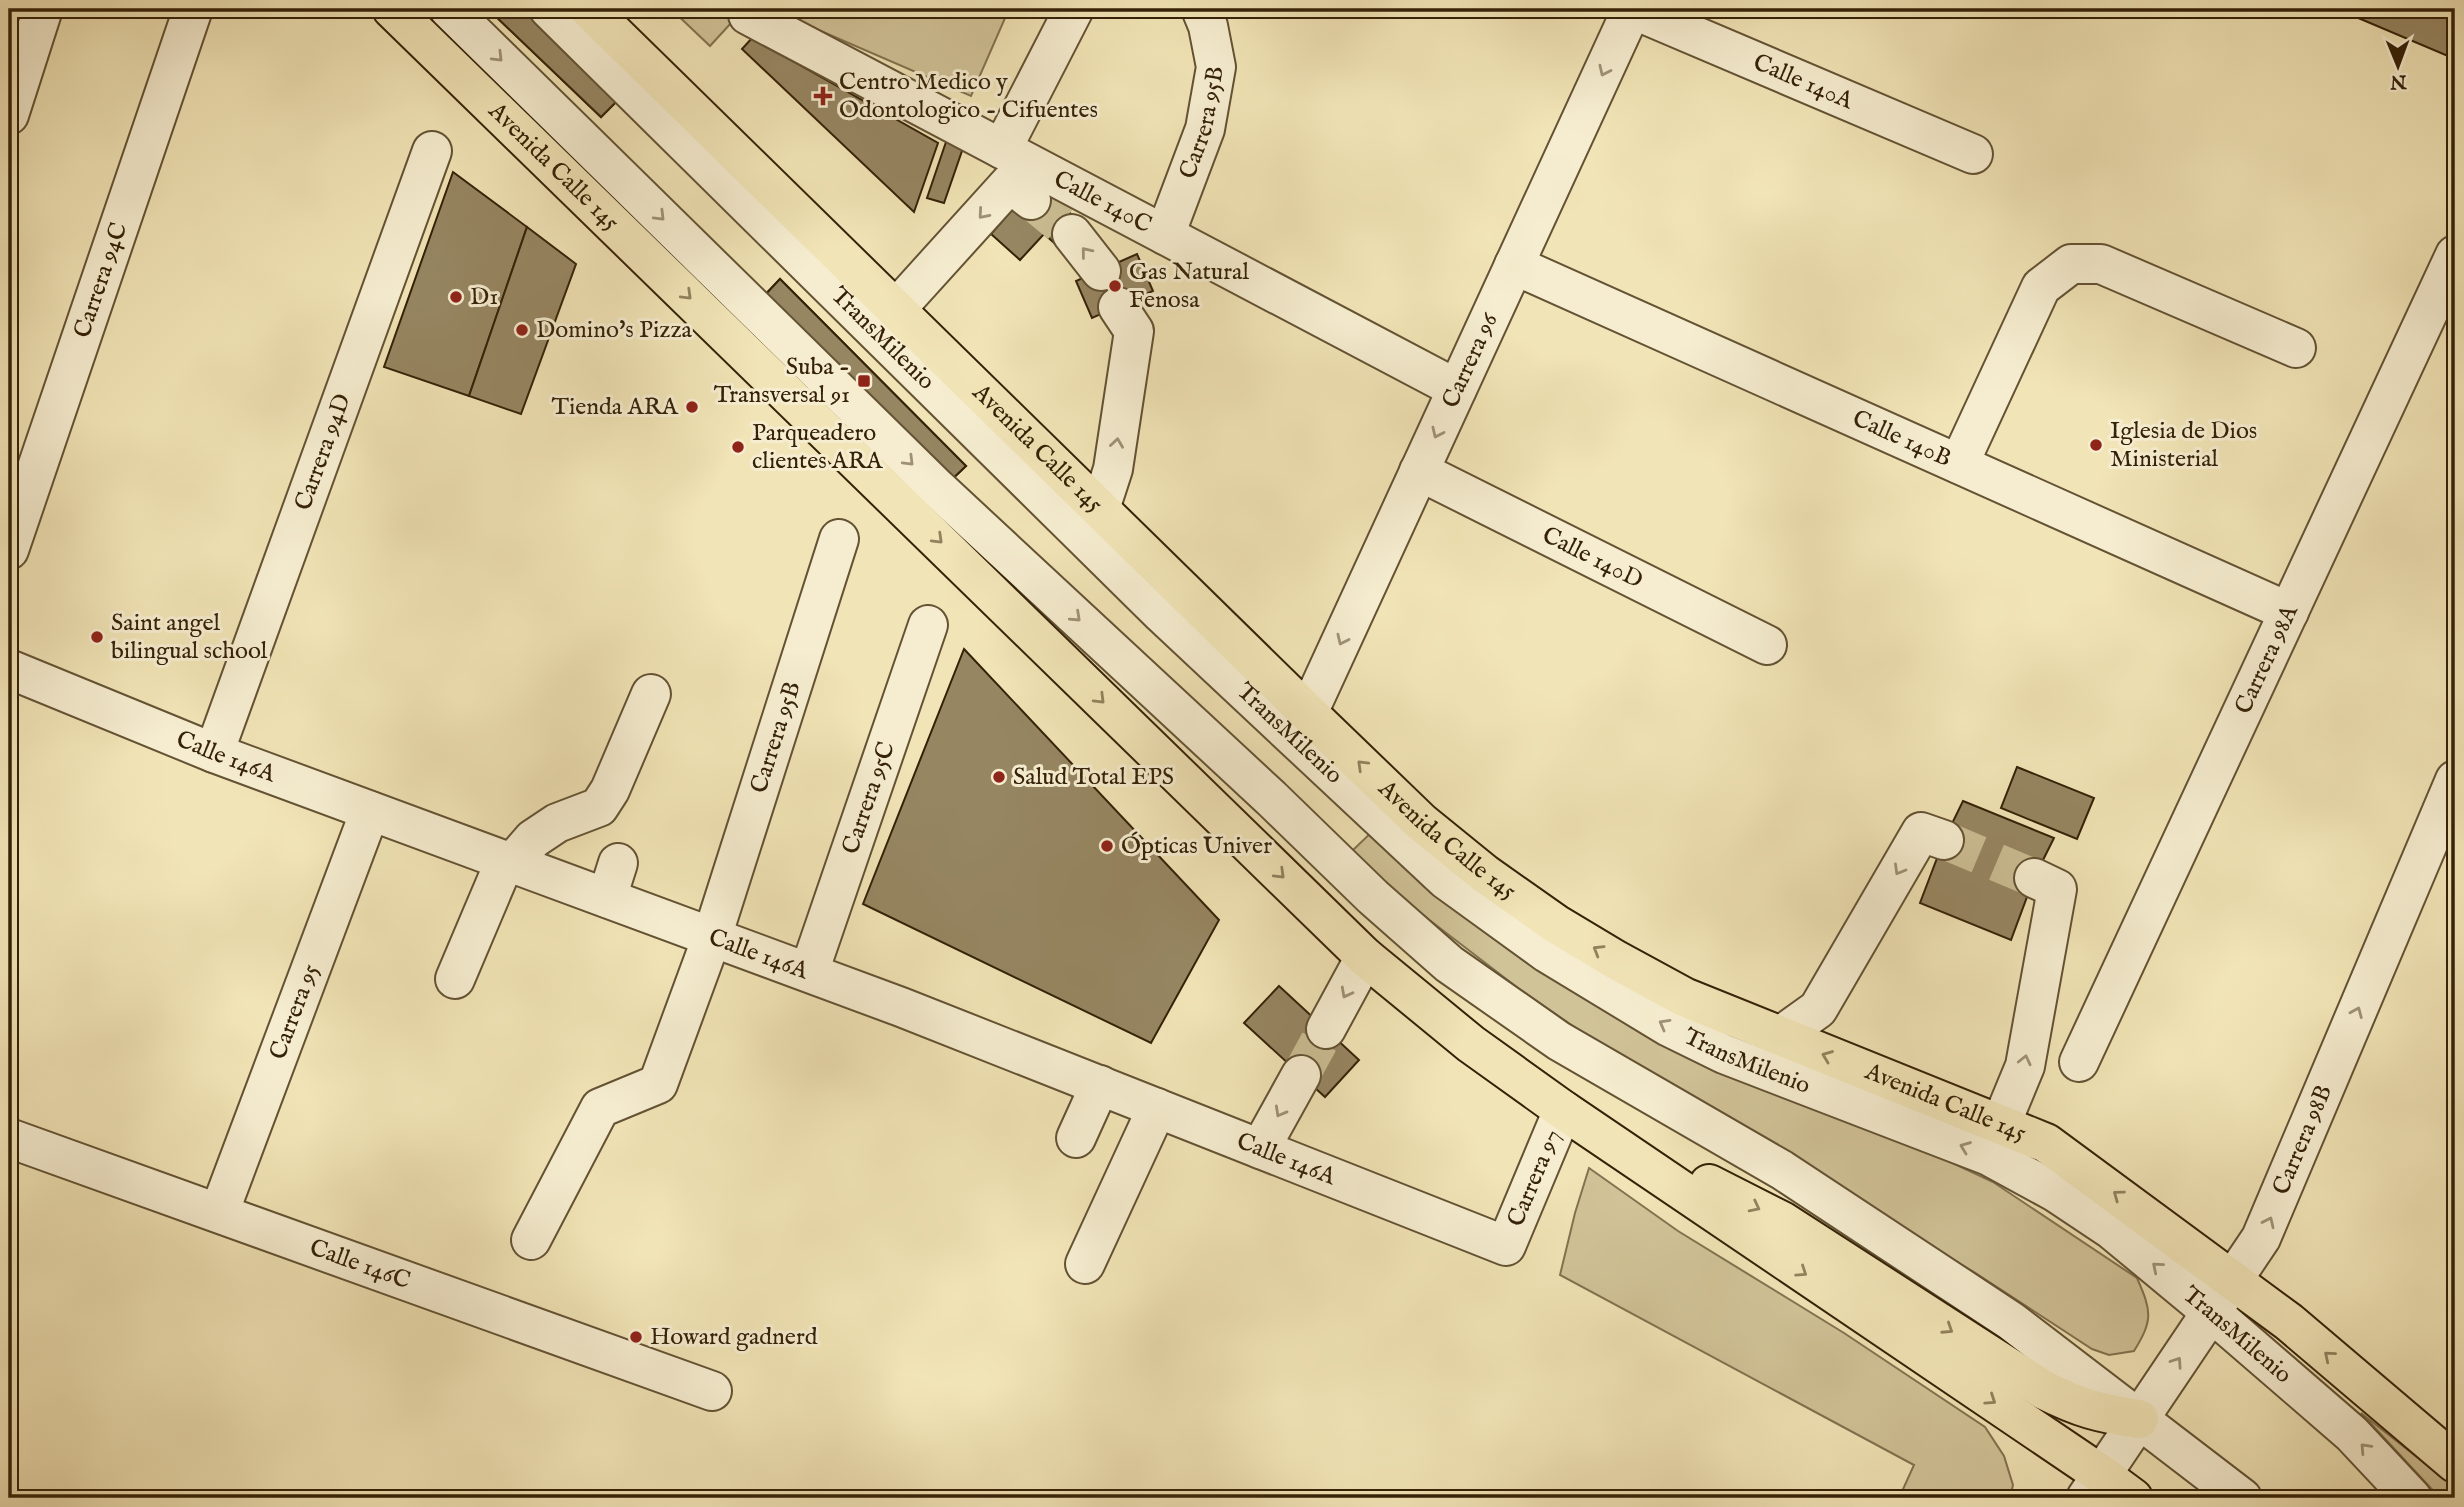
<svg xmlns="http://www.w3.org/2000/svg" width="2464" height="1507" viewBox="0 0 2464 1507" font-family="'IM FELL English',serif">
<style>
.green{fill:#d1c398;stroke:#827250;stroke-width:2}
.building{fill:#968662;stroke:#342107;stroke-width:2}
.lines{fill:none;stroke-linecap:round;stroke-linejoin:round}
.minor-tunnel{stroke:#cbbd93;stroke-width:38;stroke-dasharray:38 19;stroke-linecap:butt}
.minor-casing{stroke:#635233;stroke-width:42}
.major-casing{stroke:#342107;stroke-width:42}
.minor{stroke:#f6edd0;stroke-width:38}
.major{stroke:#f1e4b6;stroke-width:38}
.oneway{stroke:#9f9176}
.oneway2{stroke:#92825e}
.poi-dot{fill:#8f2418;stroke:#f6edd0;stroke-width:2.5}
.labels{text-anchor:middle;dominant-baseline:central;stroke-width:6;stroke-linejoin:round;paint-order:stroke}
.poi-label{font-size:24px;fill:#342107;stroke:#f6edd0;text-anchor:start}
.street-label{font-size:24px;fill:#342107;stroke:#f6edd0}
</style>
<rect width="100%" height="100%" fill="#f1e4b6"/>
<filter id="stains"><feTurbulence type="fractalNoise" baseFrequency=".00286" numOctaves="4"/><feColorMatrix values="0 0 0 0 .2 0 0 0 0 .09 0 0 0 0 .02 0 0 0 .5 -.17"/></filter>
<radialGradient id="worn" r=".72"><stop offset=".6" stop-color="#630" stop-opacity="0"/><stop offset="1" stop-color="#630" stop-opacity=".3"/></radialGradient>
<!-- green -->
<g class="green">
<polygon points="671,9 741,9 743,10 710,46"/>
<polygon points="770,9 1009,9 971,96"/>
<path d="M1377,827L1908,1142L1993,1182L2137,1278C2152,1312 2153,1320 2134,1351L2109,1355L2092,1349L1974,1272L1678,1099L1518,988L1402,899L1352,851Z"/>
<polygon points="1589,1168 1678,1231 1844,1333 1985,1427 2004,1456 2013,1485 2010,1498 1899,1498 1914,1465 1560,1275 1575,1213"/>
<polygon points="2361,1413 2455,1487 2455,1498 2440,1498"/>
</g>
<!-- building -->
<g class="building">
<polygon points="488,9 525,9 618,100 601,117"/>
<polygon points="488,9 525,9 618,100 601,117"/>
<polygon points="2337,9 2455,9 2455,59"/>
<polygon points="752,38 938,143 914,212 742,49"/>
<polygon points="947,139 964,145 944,203 927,198"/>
<polygon points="453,172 527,227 469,396 384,367"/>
<polygon points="1042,188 1081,223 1060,248 1044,234 1020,260 991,234 1015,206"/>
<polygon points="527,227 576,264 521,414 469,396"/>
<polygon points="1137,254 1153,291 1092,318 1076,281"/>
<polygon points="780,279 966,466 948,483 763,297"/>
<polygon points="780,279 966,466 948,483 763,297"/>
<polygon points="964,649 1219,920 1151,1043 863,904"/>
<polygon points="2017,767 2094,798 2077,839 2001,808"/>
<polygon points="1963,801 2054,838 2034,878 2011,940 1920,903 1944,840"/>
<polygon points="1279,986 1359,1060 1325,1097 1244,1023"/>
</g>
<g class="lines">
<!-- minor-tunnel -->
<g class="minor-tunnel">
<polyline points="1031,200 1072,234"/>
<polyline points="1944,840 2034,878"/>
<polyline points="1301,1075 1326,1029"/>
</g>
<!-- minor casing -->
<g class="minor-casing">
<g id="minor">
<polyline points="449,9 937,488 1271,798 1373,897 1449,964 1559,1041 1782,1170 2011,1321 2242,1498"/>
<path id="s1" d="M549,9L1162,614L1445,879L1547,953L1669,1027L1724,1054L1989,1156L2055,1192L2112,1230L2211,1312L2351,1433L2412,1498"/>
<path id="s2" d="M1632,9L1973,154"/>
<path id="s3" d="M748,15L1457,389"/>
<polyline points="9,115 43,9"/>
<polyline points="1002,149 1074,9"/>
<polyline points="1072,234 1101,271"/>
<path id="s4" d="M1165,235L1205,129L1216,67L1208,26L1201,9"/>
<path id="s5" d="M1514,265L2289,612"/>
<polyline points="896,309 1010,183 1031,200"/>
<polyline points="1959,464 2041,287 2071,264 2101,264 2296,348"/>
<path id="s6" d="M1419,471L1767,645"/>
<polyline points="1100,509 1113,469 1134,331 1118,307"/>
<path id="s7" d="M9,550L193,9"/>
<path id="s8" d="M9,669L214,753L901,1007L1506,1246L1563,1110"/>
<path id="s9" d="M1308,713L1632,9"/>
<path id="s10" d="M214,753L432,151"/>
<polyline points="607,898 618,863"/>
<path id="s11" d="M809,972L928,625"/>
<polyline points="455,979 505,861 513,862 533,839 557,823 599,807 610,790 651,694"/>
<polyline points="1326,1029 1365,957"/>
<polyline points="1779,1037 1818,1009 1921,832 1944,840"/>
<path id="s12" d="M2079,1062L2455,255"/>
<polyline points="2001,1124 2025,1066 2057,889 2034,878"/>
<path id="s13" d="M9,1138L712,1391"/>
<polyline points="1076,1138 1100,1085"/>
<polyline points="1260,1149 1301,1075"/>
<path id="s14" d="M219,1213L370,811"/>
<path id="s15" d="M531,1240L600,1108L658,1084L712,937L839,539"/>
<polyline points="1085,1264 1157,1108"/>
<path id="s16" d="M2086,1498L2261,1238L2455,780"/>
</g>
</g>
<!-- major casing -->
<g class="major-casing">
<g id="major">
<path id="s17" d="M392,9L1365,957L1471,1044L1563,1110L2102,1475L2133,1498"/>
<path id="s18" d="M589,9L1308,713L1421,822L1485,874L1556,924L1616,960L1684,997L2046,1143L2289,1322L2455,1463"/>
<path d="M1709,1184L1782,1221L2044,1390C2080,1408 2099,1413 2139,1419"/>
</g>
</g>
<!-- minor -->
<use href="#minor" class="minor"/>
<!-- major -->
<use href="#major" class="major"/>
</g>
<!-- one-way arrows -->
<defs><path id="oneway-chevron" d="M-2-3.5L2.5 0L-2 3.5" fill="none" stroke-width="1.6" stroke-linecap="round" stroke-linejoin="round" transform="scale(1.75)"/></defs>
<g class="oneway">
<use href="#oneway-chevron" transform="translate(498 57) rotate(45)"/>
<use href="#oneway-chevron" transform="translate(1604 71) rotate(115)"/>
<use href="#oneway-chevron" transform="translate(983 214) rotate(131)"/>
<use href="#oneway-chevron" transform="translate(660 216) rotate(45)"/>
<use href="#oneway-chevron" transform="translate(1086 252) rotate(-129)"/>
<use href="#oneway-chevron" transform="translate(1437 433) rotate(115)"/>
<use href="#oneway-chevron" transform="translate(1117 443) rotate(-82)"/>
<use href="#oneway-chevron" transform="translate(909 461) rotate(45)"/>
<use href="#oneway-chevron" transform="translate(1076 617) rotate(43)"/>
<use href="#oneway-chevron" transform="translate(1342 640) rotate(115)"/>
<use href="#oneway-chevron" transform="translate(1899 870) rotate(120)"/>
<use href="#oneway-chevron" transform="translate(1346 993) rotate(118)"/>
<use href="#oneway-chevron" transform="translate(2357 1012) rotate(-67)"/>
<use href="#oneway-chevron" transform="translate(1664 1024) rotate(-151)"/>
<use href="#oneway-chevron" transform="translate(2025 1060) rotate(-77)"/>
<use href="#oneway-chevron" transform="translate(1280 1112) rotate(119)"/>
<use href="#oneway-chevron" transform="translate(1965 1147) rotate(-159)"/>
<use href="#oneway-chevron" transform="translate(2269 1222) rotate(-65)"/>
<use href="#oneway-chevron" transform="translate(2157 1267) rotate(-140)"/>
<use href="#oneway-chevron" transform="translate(2177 1362) rotate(-56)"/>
<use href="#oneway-chevron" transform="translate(2365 1448) rotate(-133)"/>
</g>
<g class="oneway2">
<use href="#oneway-chevron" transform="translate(687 295) rotate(44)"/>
<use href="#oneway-chevron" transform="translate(938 539) rotate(44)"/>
<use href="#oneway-chevron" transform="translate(1100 699) rotate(45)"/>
<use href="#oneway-chevron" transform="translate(1362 765) rotate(-136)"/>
<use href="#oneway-chevron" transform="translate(1280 874) rotate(44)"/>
<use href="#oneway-chevron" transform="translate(1598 950) rotate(-149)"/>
<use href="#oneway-chevron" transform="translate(1827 1056) rotate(-159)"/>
<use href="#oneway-chevron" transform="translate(2118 1195) rotate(-144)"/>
<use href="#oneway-chevron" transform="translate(1755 1207) rotate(27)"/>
<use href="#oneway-chevron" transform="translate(1802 1272) rotate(34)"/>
<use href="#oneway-chevron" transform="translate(1948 1329) rotate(33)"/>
<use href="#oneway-chevron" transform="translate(2329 1356) rotate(-140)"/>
<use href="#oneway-chevron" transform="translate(1991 1400) rotate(34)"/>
</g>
<!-- markers -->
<g class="poi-dot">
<path d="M819.5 85.5h7v7h7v7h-7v7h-7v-7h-7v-7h7z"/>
<circle cx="1115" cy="286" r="7"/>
<circle cx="456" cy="297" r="7"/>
<circle cx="522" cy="330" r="7"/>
<rect x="857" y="374" width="14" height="14" rx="3.5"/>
<circle cx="692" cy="407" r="7"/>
<circle cx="2096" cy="445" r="7"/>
<circle cx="738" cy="447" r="7"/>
<circle cx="97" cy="637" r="7"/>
<circle cx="999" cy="777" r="7"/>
<circle cx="1107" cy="846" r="7"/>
<circle cx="636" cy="1337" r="7"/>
</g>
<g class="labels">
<!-- poi labels -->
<g class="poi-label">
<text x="839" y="82">Centro Medico y<tspan x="839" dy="28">Odontologico - Cifuentes</tspan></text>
<text x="1129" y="272">Gas Natural<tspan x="1129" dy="28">Fenosa</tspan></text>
<text x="470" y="297">D1</text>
<text x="536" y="330">Domino's Pizza</text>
<text x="850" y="367" text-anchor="end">Suba -<tspan x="850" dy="28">Transversal 91</tspan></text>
<text x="678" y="407" text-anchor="end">Tienda ARA</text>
<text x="2110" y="431">Iglesia de Dios<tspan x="2110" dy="28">Ministerial</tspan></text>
<text x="752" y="433">Parqueadero<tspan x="752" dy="28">clientes ARA</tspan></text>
<text x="111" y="623">Saint angel<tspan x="111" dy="28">bilingual school</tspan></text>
<text x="1013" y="777">Salud Total EPS</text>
<text x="1121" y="846">Ópticas Univer</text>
<text x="650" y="1337">Howard gadnerd</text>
</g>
<!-- street labels -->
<g class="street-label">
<text stroke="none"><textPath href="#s2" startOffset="186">Calle 140A</textPath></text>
<text stroke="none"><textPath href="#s4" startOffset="119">Carrera 95B</textPath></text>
<text stroke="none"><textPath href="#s17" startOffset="226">Avenida Calle 145</textPath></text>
<text stroke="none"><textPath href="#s3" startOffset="401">Calle 140C</textPath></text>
<text stroke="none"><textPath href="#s7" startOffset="285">Carrera 94C</textPath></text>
<text stroke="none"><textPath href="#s1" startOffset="469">TransMilenio</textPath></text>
<text stroke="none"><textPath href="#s9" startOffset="388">Carrera 96</textPath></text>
<text stroke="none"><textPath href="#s5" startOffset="425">Calle 140B</textPath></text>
<text stroke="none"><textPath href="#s18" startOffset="628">Avenida Calle 145</textPath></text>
<text stroke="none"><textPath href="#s10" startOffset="320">Carrera 94D</textPath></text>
<text stroke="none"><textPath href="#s6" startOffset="194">Calle 140D</textPath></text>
<text stroke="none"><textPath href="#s12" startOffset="444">Carrera 98A</textPath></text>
<text stroke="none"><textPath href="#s1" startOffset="1036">TransMilenio</textPath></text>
<text stroke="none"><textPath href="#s15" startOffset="578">Carrera 95B</textPath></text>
<text stroke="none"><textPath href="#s8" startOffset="234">Calle 146A</textPath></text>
<text stroke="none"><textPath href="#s11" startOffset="184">Carrera 95C</textPath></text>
<text stroke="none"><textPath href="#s18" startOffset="1195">Avenida Calle 145</textPath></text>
<text stroke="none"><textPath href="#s8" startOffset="802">Calle 146A</textPath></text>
<text stroke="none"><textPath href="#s14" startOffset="215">Carrera 95</textPath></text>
<text stroke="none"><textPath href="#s1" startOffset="1603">TransMilenio</textPath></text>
<text stroke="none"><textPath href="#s18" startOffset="1762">Avenida Calle 145</textPath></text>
<text stroke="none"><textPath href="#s16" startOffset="420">Carrera 98B</textPath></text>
<text stroke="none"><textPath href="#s8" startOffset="1368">Calle 146A</textPath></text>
<text stroke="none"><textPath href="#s8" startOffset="1678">Carrera 97</textPath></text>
<text stroke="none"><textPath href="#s13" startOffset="373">Calle 146C</textPath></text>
<text stroke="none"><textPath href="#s1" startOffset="2170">TransMilenio</textPath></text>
</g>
</g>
<!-- margin -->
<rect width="2464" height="1507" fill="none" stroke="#f1e4b6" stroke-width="35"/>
<rect x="10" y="10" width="2443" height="1486" fill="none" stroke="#342107" stroke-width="3.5"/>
<rect x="18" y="18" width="2429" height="1472" fill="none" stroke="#342107" stroke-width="2"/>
<!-- north arrow -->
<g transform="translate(2398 66) rotate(179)" stroke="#f6edd0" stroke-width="5" paint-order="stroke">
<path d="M0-5L12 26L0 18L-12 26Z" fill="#342107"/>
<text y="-10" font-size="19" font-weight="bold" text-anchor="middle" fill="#342107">N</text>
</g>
<rect width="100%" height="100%" filter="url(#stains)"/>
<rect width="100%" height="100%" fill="url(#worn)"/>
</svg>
